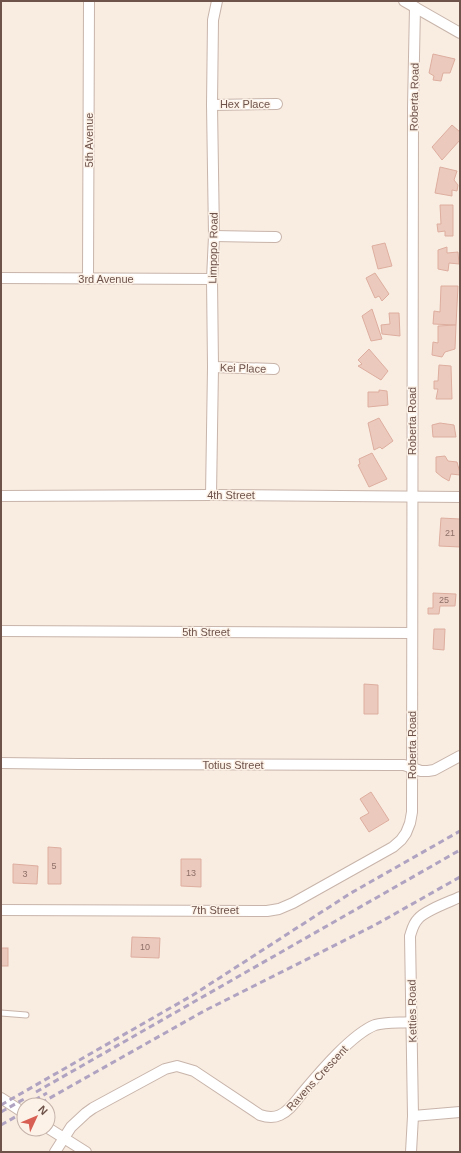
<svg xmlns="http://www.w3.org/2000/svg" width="461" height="1153" viewBox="0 0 461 1153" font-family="Helvetica,sans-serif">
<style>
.building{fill:#ecc9bd;stroke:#ddae9f}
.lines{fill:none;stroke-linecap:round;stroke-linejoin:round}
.lane-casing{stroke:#c8b4aa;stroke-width:7}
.street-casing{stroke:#c8b4aa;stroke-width:12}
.lane{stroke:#fff;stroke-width:5}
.street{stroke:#fff;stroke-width:10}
.rail{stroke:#afa3c1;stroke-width:3;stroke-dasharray:6 4;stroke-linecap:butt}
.labels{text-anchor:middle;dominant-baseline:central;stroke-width:3;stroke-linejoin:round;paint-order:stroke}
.number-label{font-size:9px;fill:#8e7068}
.street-label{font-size:11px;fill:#6e534b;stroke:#fdf2e7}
</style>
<rect width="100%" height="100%" fill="#f9ede2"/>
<!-- building -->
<g class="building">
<polygon points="433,54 455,59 450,73 443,73 441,81 433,80 434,76 429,73"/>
<polygon points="452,125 460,132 460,140 442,160 432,147"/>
<polygon points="440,167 457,171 454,180 458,185 457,191 452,190 452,196 435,193"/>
<polygon points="440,205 453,205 453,236 445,236 445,231 438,232 437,224 441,224"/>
<polygon points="385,243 392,266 378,269 372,246"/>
<polygon points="447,247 447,253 458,252 459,264 449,263 448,271 438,269 438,250"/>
<polygon points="375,273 389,294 382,301 379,296 375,298 366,278"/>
<polygon points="441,286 458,286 456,325 433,324 434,311 440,312"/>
<polygon points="372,309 382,339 371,341 362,316"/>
<polygon points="389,313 399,313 400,336 382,334 381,325 390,324"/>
<polygon points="456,325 455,349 445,352 442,357 432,355 433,342 438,343 438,326"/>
<polygon points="369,349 388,371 381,380 358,366 362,364 358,360"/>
<polygon points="439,365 451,366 452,399 436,399 438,389 434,389 434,381 438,381"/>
<polygon points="379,390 387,391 388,405 368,407 368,392 379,392"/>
<polygon points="379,418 393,441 382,449 380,447 374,450 368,423"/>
<polygon points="440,423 454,425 456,437 433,437 432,425"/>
<polygon points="372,453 387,479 369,487 358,465 360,464 359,459"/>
<polygon points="445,456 448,461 457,462 460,473 460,475 451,474 449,481 442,477 436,472 436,457"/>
<polygon points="441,518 460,519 460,547 439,546"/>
<polygon points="433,593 456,594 455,606 440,606 439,614 428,614 428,608 433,608"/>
<polygon points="434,629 445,629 444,650 433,649"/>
<polygon points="364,684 378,685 378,714 364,714"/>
<polygon points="371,792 389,820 369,832 360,818 369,813 360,799"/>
<polygon points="48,847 61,848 61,884 48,884"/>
<polygon points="181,859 201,859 201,887 181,886"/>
<polygon points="13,864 38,866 37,884 13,883"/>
<polygon points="132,937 160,938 159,958 131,957"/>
<rect x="1" y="948" width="7" height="18"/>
</g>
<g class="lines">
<!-- lane casing -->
<g class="lane-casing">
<polyline id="lane" points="1,1013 26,1015"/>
</g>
<!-- street casing -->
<g class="street-casing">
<g id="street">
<polyline points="404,1 460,33"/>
<polyline points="212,105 277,104"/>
<polyline points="214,236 276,237"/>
<polyline points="1,278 212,279"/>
<polyline points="88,279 89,1"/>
<polyline points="213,367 274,369"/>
<polyline points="211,495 213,367 212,279 214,236 212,105 213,20 217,1"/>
<polyline points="1,496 211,495 460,497"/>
<polyline points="1,631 411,633"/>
<polyline points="1,763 78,764 392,765 404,765 421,771 428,771 434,770 460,756"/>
<polyline points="1,910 267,911 279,909 293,903 393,847 401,840 406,833 410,823 412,812 413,107 415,7"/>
<polyline points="1,1098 24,1113"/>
<polyline points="413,1116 460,1112"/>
<polyline points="48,1128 86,1152"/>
<path d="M55,1152L71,1127L86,1113L93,1108L165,1069L177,1066L194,1071L260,1115C266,1117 274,1118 280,1115C290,1111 297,1099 304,1091C320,1072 352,1034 375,1025C385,1022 401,1023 412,1022"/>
<path d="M411,1152L413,1116L410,936C412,930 413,924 418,919C424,911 449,902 460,897"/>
</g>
</g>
<!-- lane -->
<use href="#lane" class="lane"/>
<!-- street -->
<use href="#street" class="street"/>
<!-- rail -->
<g class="rail">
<polyline points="36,1092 460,850"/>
<polyline points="41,1103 204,1011 375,925 460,877"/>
<polyline points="1,1105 193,995 351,893 460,831"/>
<polyline points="26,1105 47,1093"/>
<polyline points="1,1112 24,1099"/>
<polyline points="1,1125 24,1112"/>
</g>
</g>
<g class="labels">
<!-- number labels -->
<g class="number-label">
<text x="450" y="533">21</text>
<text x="444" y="600">25</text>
<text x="54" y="866">5</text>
<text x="191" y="873">13</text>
<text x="25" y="874">3</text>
<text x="145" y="947">10</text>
</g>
<!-- street labels -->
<g class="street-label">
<text transform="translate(414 97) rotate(-89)">Roberta Road</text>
<text x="245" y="104">Hex Place</text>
<text transform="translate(89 140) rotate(-90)">5th Avenue</text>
<text transform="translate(213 248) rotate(-89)">Limpopo Road</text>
<text x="106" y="279">3rd Avenue</text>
<text transform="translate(243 368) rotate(2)">Kei Place</text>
<text transform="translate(412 421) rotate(-90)">Roberta Road</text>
<text x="231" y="495">4th Street</text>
<text x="206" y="632">5th Street</text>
<text transform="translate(412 745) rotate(-90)">Roberta Road</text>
<text x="233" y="765">Totius Street</text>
<text x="215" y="910">7th Street</text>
<text transform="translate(412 1011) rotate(-91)">Ketties Road</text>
<text transform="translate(317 1078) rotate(-47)">Ravens Crescent</text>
</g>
</g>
<!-- border -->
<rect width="461" height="1153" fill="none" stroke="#6e534b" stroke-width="4"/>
<!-- north arrow -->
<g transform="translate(36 1117) rotate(46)"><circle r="19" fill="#fdf2e7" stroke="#c4b2a9"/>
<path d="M0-3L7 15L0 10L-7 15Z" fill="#d75f53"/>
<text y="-6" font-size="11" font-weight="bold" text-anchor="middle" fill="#6e534b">N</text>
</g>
</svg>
